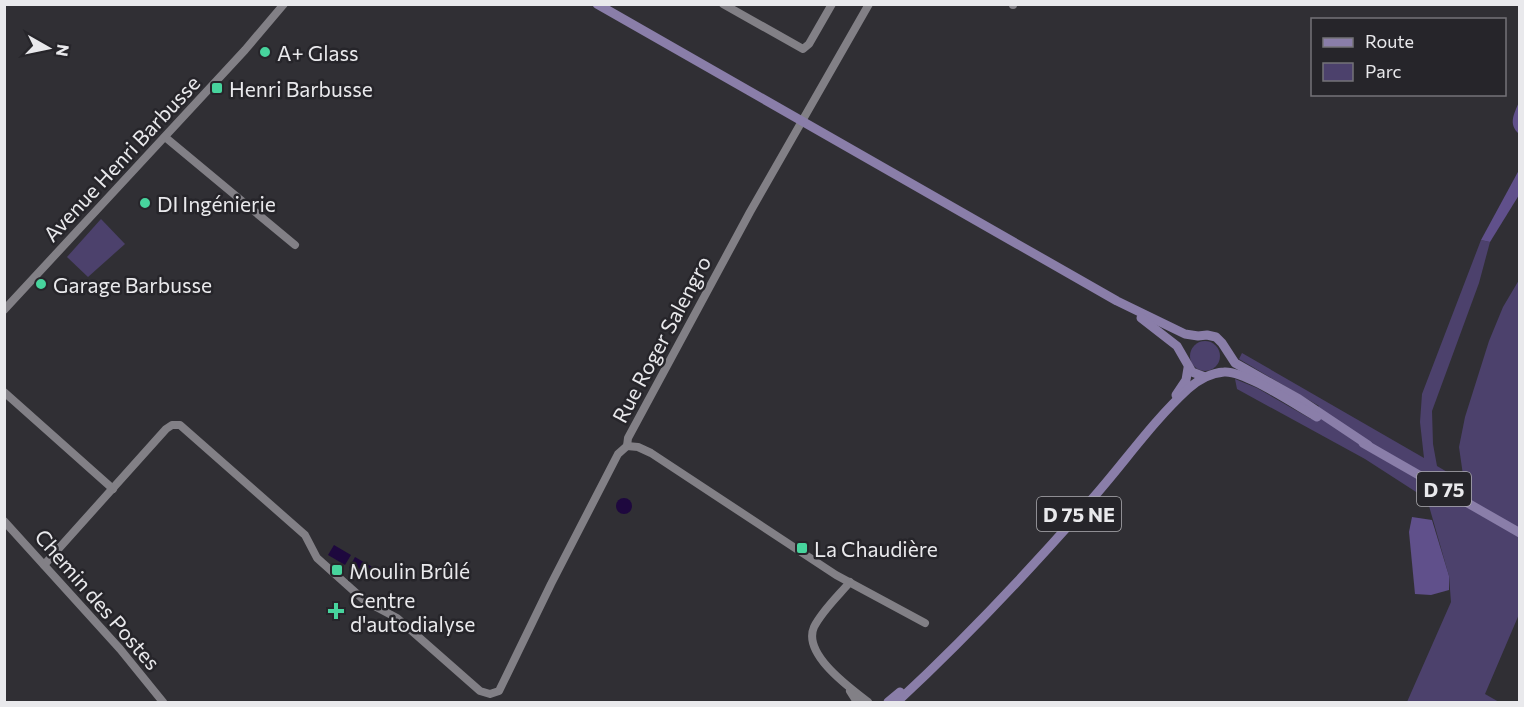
<svg xmlns="http://www.w3.org/2000/svg" width="1524" height="707" viewBox="0 0 1524 707" font-family="Commissioner,sans-serif">
<style>
.green{fill:#4c416c}
.forest{fill:#60508b}
.water{fill:#1e083e}
.lines{fill:none;stroke-linecap:round;stroke-linejoin:round}
.minor{stroke:#828086;stroke-width:8}
.major{stroke:#8a7ea9;stroke-width:9}
.poi-dot{fill:#47d49d;stroke:#26252a;stroke-width:2}
.labels{text-anchor:middle;dominant-baseline:central;stroke-width:5;stroke-linejoin:round;paint-order:stroke}
.shield{fill:#26252a;stroke:#aeaeb2;stroke-width:1.5}
.shield-label{font-size:20px;font-weight:bold;fill:#e9e9ec}
.poi-label{font-size:21px;fill:#e9e9ec;stroke:#26252a;text-anchor:start}
.street-label{font-size:21px;fill:#e9e9ec;stroke:#26252a}
</style>
<rect width="100%" height="100%" fill="#302f34"/>
<!-- green -->
<g class="green">
<polygon points="101,219 125,244 88,277 67,257"/>
<polygon points="1481,240 1490,242 1479,283 1432,411 1433,444 1437,466 1464,482 1459,447 1465,417 1489,341 1503,307 1519,280 1520,612 1485,694 1499,702 1407,702 1451,602 1449,576 1427,499 1365,459 1237,389 1235,379 1257,388 1311,419 1319,406 1239,359 1242,353 1424,458 1420,422 1422,394"/>
<circle cx="1205" cy="356" r="15"/>
</g>
<!-- forest -->
<g class="forest">
<path d="M1519,102V134C1508,124 1514,114 1519,102Z"/>
<polygon points="1519,170 1519,195 1490,242 1481,240"/>
<polygon points="1412,517 1432,520 1449,576 1449,590 1431,595 1415,594 1409,532"/>
</g>
<!-- water -->
<g class="water">
<circle cx="624" cy="506" r="8"/>
<polygon points="334,545 351,555 345,565 328,555"/>
<polygon points="355,557 374,568 368,579 349,568"/>
</g>
<g class="lines">
<!-- minor -->
<g class="minor">
<polyline points="723,4 803,49 809,44 832,4"/>
<polyline points="1013,5 1013,4"/>
<polyline points="165,137 295,245"/>
<polyline points="4,310 245,50 284,4"/>
<polyline points="4,392 113,489"/>
<polyline points="627,446 638,447 651,453 836,575 925,623"/>
<polyline points="4,521 120,649 163,702"/>
<polyline points="44,565 166,429 172,425 180,425 305,535 317,558 365,601 397,618 480,691 490,694 499,691 551,584 618,454 627,446 628,438 750,212 869,4"/>
<path d="M850,582C838,596 822,611 814,627C802,654 850,688 868,702"/>
<polyline points="850,691 857,702"/>
</g>
<!-- major -->
<g class="major">
<polyline points="597,4 1117,301 1185,334 1198,336 1207,335 1216,337 1222,343 1235,363 1299,399 1368,445"/>
<polyline points="1141,318 1177,346 1192,372 1205,377"/>
<polyline points="1176,395 1186,380 1188,368"/>
<polyline points="1363,443 1520,533"/>
<polyline points="888,702 900,692"/>
<path d="M897,702C966,638 1030,570 1092,499C1124,463 1152,422 1188,389C1198,380 1210,373 1224,372C1244,370 1297,406 1317,417"/>
</g>
</g>
<!-- markers -->
<g class="poi-dot">
<circle cx="265" cy="52" r="6"/>
<rect x="211" y="82" width="12" height="12" rx="3"/>
<circle cx="145" cy="203" r="6"/>
<circle cx="41" cy="284" r="6"/>
<rect x="796" y="542" width="12" height="12" rx="3"/>
<rect x="331" y="564" width="12" height="12" rx="3"/>
<path d="M333 602h6v6h6v6h-6v6h-6v-6h-6v-6h6z"/>
</g>
<g class="labels">
<!-- shield labels -->
<g class="shield">
<rect x="1417" y="472" width="54" height="34" rx="4.5"/>
<rect x="1037" y="497" width="84" height="34" rx="4.5"/>
</g>
<g class="shield-label">
<text x="1444" y="489">D 75</text>
<text x="1079" y="514">D 75 NE</text>
</g>
<!-- poi labels -->
<g class="poi-label">
<text x="277" y="52">A+ Glass</text>
<text x="229" y="88">Henri Barbusse</text>
<text x="157" y="203">DI Ingénierie</text>
<text x="53" y="284">Garage Barbusse</text>
<text x="814" y="548">La Chaudière</text>
<text x="349" y="570">Moulin Brûlé</text>
<text x="350" y="599">Centre<tspan x="350" dy="24">d'autodialyse</tspan></text>
</g>
<!-- street labels -->
<g class="street-label">
<text transform="translate(121 158) rotate(-47)">Avenue Henri Barbusse</text>
<text transform="translate(661 339) rotate(-62)">Rue Roger Salengro</text>
<text transform="translate(98 599) rotate(49)">Chemin des Postes</text>
</g>
</g>
<!-- border -->
<rect width="1524" height="707" fill="none" stroke="#e9e9ec" stroke-width="12"/>
<!-- legend -->
<rect x="1311" y="18" width="195" height="78" fill="#26252a" stroke="#747378" stroke-width="1.5"/>
<rect x="1323" y="38" width="30" height="9" fill="#8a7ea9" stroke="#747378" stroke-width="1.5"/>
<text x="1365" y="48" font-size="18" fill="#e9e9ec">Route</text>
<rect x="1323" y="63" width="30" height="18" fill="#4c416c" stroke="#747378" stroke-width="1.5"/>
<text x="1365" y="78" font-size="18" fill="#e9e9ec">Parc</text>
<!-- north arrow -->
<g transform="translate(48 48) rotate(99)" stroke="#26252a" stroke-width="4.5" paint-order="stroke">
<path d="M0-4.5L10 22L0 15L-10 22Z" fill="#e9e9ec"/>
<text y="-9" font-size="16" font-weight="bold" text-anchor="middle" fill="#e9e9ec">N</text>
</g>
</svg>
